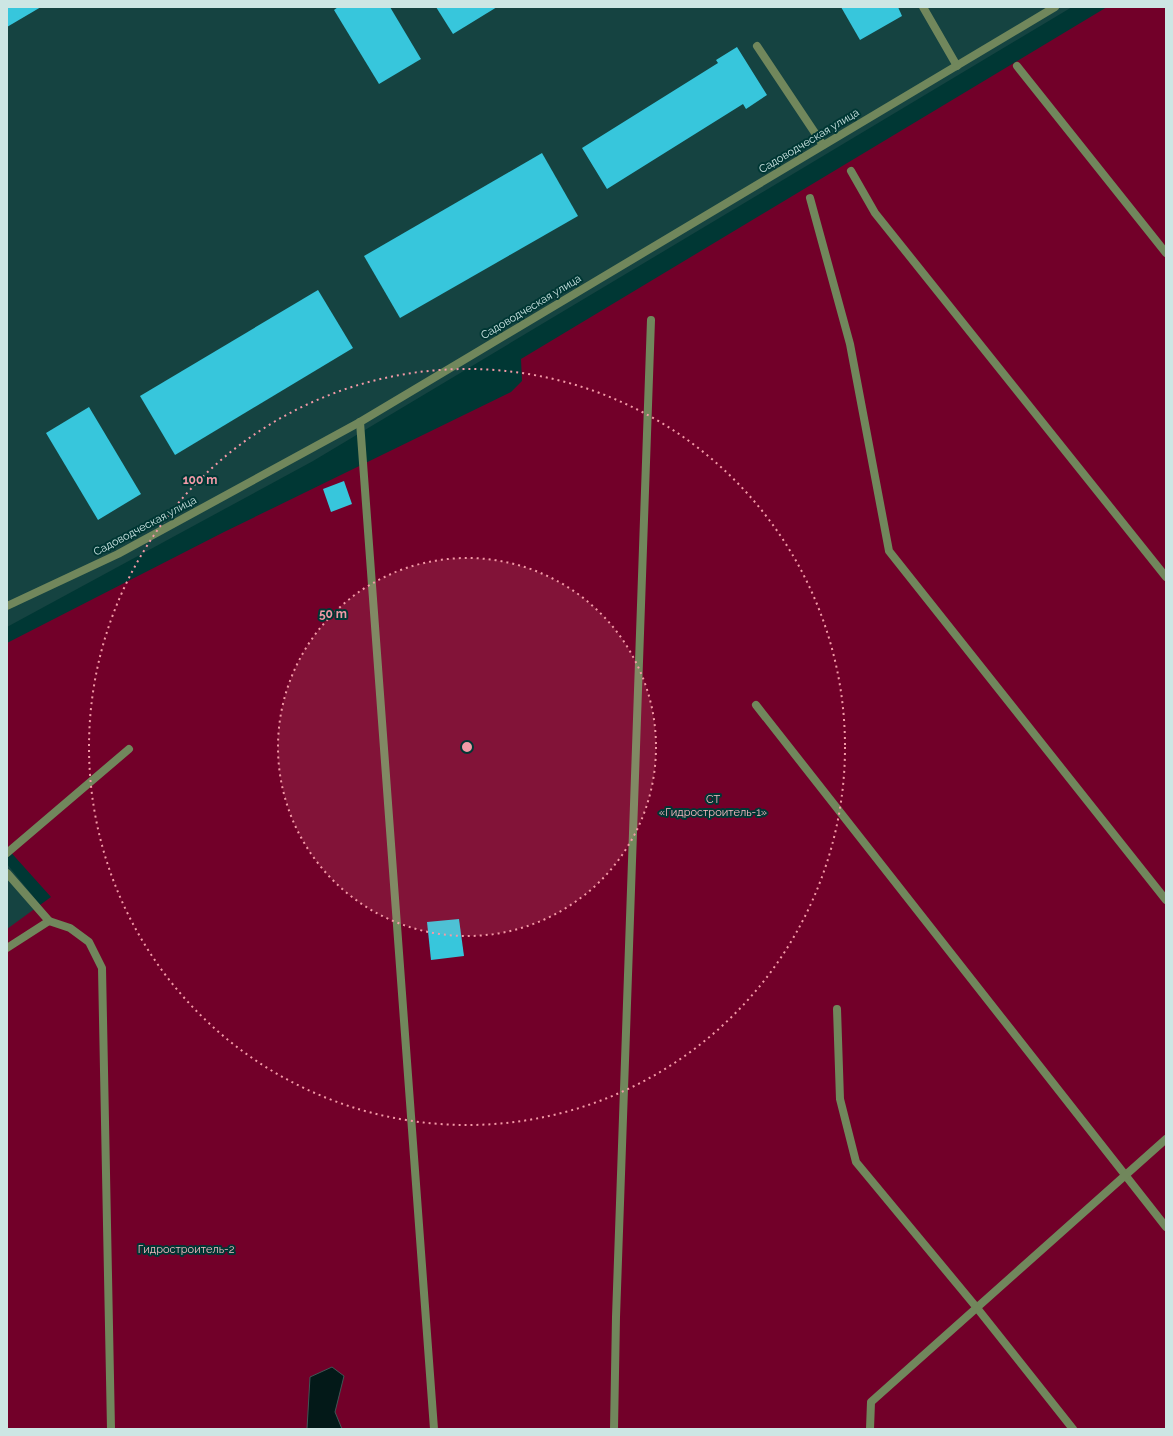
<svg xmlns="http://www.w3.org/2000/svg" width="1173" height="1436" viewBox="0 0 1173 1436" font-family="Raleway,sans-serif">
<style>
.built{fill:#154341}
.green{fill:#720029}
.water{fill:#031918;stroke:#405655}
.building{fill:#37c6dc}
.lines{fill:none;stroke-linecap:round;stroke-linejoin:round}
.service{stroke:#71875c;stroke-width:8}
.minor{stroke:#71875c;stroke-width:8}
.ring{fill:none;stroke:#f39aa7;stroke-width:2;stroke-dasharray:2 4}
.labels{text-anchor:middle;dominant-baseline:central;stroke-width:4;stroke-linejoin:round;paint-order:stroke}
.street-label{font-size:11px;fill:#cde6e4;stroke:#003734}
.park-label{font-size:11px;fill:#f8bbc2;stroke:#003734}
.centre{fill:#f39aa7;stroke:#003734;stroke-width:2}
.ring-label{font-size:12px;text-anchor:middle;font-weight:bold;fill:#f39aa7;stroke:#003734;stroke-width:4;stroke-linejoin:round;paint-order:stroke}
</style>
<rect width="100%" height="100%" fill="#003734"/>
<!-- built -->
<g class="built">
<polygon points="7,7 1072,7 313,461 7,627"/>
<polygon points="7,864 41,906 7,950"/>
</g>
<!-- green -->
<polygon class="green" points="1107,7 1166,7 1166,1429 7,1429 7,929 51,897 7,848 7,643 224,532 511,392 522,381 521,359"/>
<!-- water -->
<polygon class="water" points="332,1367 344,1376 335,1412 342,1429 307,1429 310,1377"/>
<!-- building -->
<g class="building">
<polygon points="7,7 41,7 7,27"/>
<polygon points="338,7 390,7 421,59 379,84 334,10"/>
<polygon points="436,7 497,7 453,34"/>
<polygon points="841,7 898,7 902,16 860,40"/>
<polygon points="737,47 767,95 746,109 743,104 607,189 582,148 718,63 716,60"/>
<polygon points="542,153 578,216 400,318 364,256"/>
<polygon points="318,290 353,348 175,455 140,396"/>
<polygon points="89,407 141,494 98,520 46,433"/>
<polygon points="344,481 352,504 331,512 323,489"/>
<polygon points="459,919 464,956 431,960 427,922"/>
</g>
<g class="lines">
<!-- service -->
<g class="service">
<polyline points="923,7 957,66"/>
<polyline points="757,46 823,145"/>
<polyline points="1017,66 1166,253"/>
<polyline points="851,171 875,213 1166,577"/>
<polyline points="810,198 850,344 889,551 1166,900"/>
<polyline points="360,422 434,1429"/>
<polyline points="756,705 1166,1227"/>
<polyline points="7,853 129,749"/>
<polyline points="7,873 49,921"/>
<polyline points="7,948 49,921 70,928 89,942 102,968 111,1429"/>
<polyline points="837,1009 840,1099 856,1162 977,1308 1073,1429"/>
<polyline points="614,1429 616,1317 651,320"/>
<polyline points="870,1429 871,1402 1166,1139"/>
</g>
<!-- minor -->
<polyline class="minor" points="7,606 118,554 360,422 1055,7"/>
</g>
<!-- distance rings -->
<circle cx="467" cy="747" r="189" fill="#f39aa7" fill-opacity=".12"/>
<g class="ring">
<circle cx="467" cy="747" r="189"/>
<circle cx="467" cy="747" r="378"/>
</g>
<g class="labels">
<!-- street labels -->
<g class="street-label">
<text transform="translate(809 141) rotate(-31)">Садоводческая улица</text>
<text transform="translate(531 307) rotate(-31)">Садоводческая улица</text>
<text transform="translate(145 526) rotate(-28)">Садоводческая улица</text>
</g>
<!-- park labels -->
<g class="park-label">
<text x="713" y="799">СТ<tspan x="713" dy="13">«Гидростроитель-1»</tspan></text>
<text x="186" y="1249">Гидростроитель-2</text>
</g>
</g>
<circle cx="467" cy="747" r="6" class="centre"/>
<g class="ring-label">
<text x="200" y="484">100 m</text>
<text x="333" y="618">50 m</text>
</g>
<!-- border -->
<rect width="1173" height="1436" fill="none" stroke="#cde6e4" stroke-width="16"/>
</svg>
